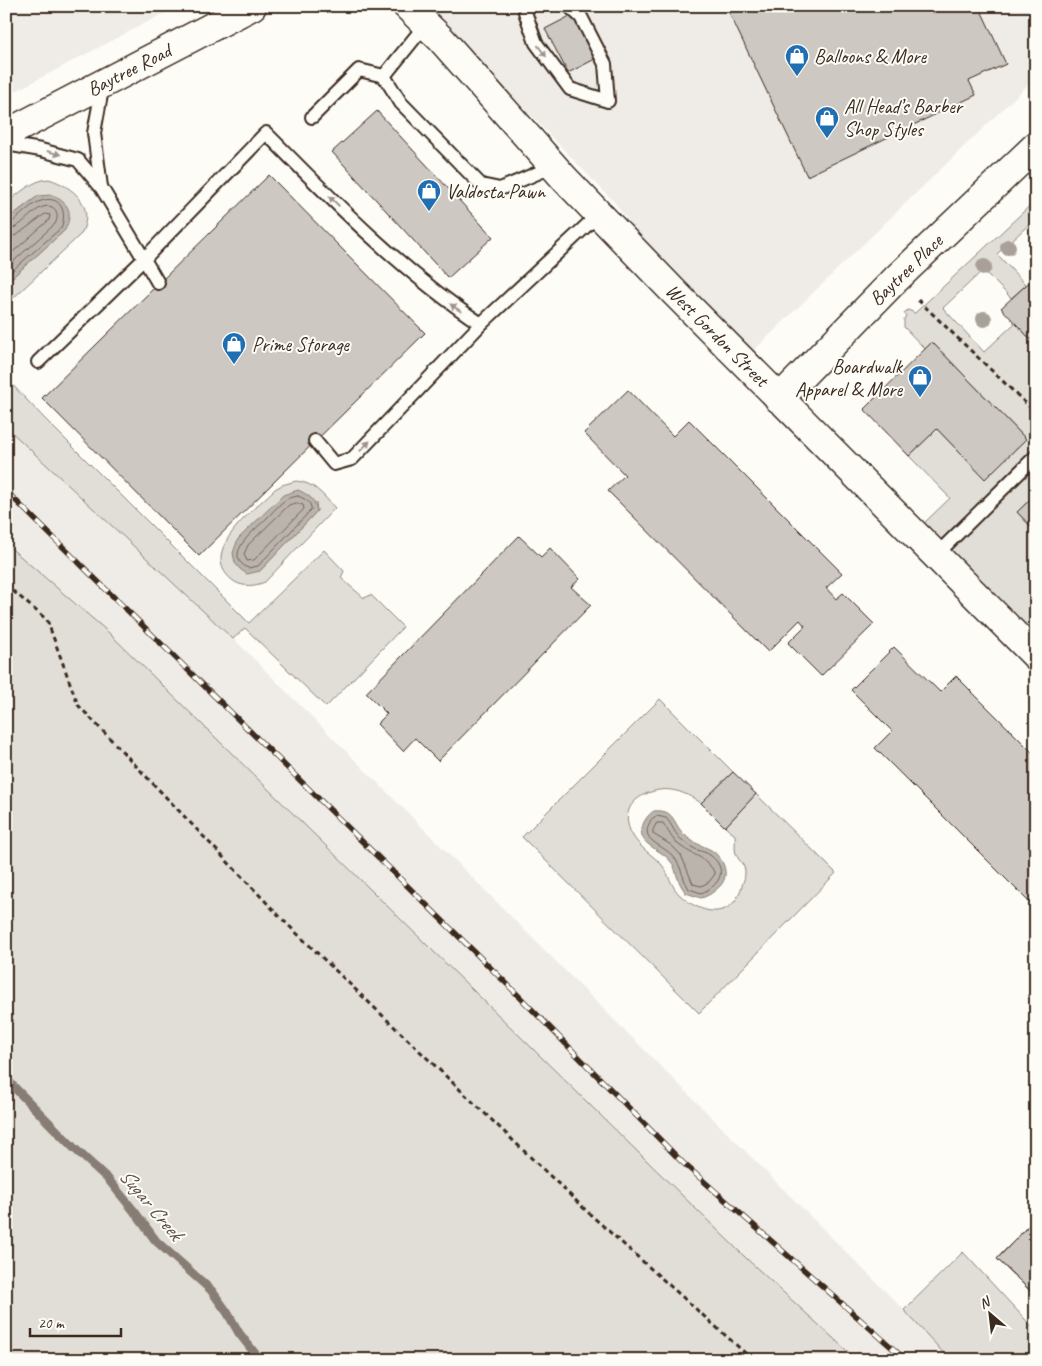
<svg xmlns="http://www.w3.org/2000/svg" width="1042" height="1366" viewBox="0 0 1042 1366" font-family="Caveat,sans-serif">
<style>
.built{fill:#efece7}
.green{fill:#e1ded7;stroke:#8e847a;fill-rule:evenodd}
.water{fill:#bbb4ad;stroke:#887d74}
.lines{fill:none;stroke-linecap:round;stroke-linejoin:round}
.shore{stroke:#6e6157;stroke-width:1}
.stream{stroke:#887d74;stroke-width:9}
.building{fill:#cdc8c2;stroke:#3b2a1e}
.lane-casing{stroke:#3b2a1e;stroke-width:16}
.secondary-casing{stroke:#3b2a1e;stroke-width:31}
.primary-casing{stroke:#3b2a1e;stroke-width:31}
.path{stroke:#3b2a1e;stroke-width:3;stroke-dasharray:5 4;stroke-linecap:butt}
.lane{stroke:#fdfcf7;stroke-width:12}
.secondary{stroke:#fdfcf7;stroke-width:28}
.primary{stroke:#fdfcf7;stroke-width:28}
.rail-casing{stroke:#3b2a1e;stroke-width:5.5}
.rail{stroke:#fdfcf7;stroke-width:4;stroke-dasharray:11;stroke-linecap:butt}
.tree{fill:#a9a199}
.oneway{fill:#9c938a}
.labels{text-anchor:middle;dominant-baseline:central;stroke-width:4;stroke-linejoin:round;paint-order:stroke}
.poi-label{font-size:20px;fill:#3b2a1e;stroke:#fdfcf7;text-anchor:start}
.street-label{font-size:20px;fill:#3b2a1e;stroke:#fdfcf7}
.water-label{font-size:21px;font-style:italic;fill:#615349;stroke:#fdfcf7}
</style>
<rect width="100%" height="100%" fill="#fdfcf7"/>
<filter id="ink" filterUnits="userSpaceOnUse"><feTurbulence type="fractalNoise" baseFrequency=".02" numOctaves="2"/><feDisplacementMap in="SourceGraphic" scale="10" xChannelSelector="R" yChannelSelector="G"/><feConvolveMatrix kernelMatrix="1 2 1 2 8 2 1 2 1" color-interpolation-filters="sRGB"/></filter>
<g filter="url(#ink)">
<!-- built -->
<g class="built">
<polygon points="6,6 178,6 6,96"/>
<polygon points="428,6 1036,6 1036,77 751,353 680,277 641,239 615,203 442,23"/>
<polygon points="6,427 234,639 904,1310 950,1360 857,1360 747,1259 107,631 6,544"/>
</g>
<!-- green -->
<g class="green">
<path d="M49,179C74,187 96,206 81,234L6,305V283L65,230L38,196L6,220V203C19,194 32,180 49,179Z"/>
<polygon points="1036,200 1036,218 997,254 1026,285 1011,298 983,270 943,308 984,352 1015,323 1036,345 1036,494 1017,512 1036,532 1036,638 921,526 950,498 909,456 937,429 985,478 1026,439 932,342 925,349 904,327 904,319 906,316 904,313 908,310 915,313"/>
<polygon points="6,378 45,419 249,623 324,550 344,571 341,578 364,598 371,595 403,627 326,707 245,628 233,639 6,427"/>
<path d="M296,481C315,483 322,494 335,508L265,582C255,586 242,588 232,580C197,551 255,509 275,489L282,485ZM316,502L317,511L260,571Z"/>
<polygon points="6,544 107,631 747,1259 857,1360 6,1360"/>
<path d="M660,699L733,772L701,803C685,792 668,785 648,793C622,803 622,826 640,845C646,852 656,858 662,865C669,874 671,887 680,895C699,913 730,922 741,889C742,884 745,879 745,874C746,865 739,862 736,854C734,848 736,841 735,835L725,827L756,794L836,873L699,1013L522,837Z"/>
<polygon points="963,1252 1036,1331 1036,1360 950,1360 904,1310"/>
</g>
<!-- water -->
<g class="water">
<path d="M52,195C70,204 73,212 65,230L6,283V220L38,196Z"/>
<path d="M298,490C309,495 315,499 317,511L260,571L247,574L240,569L235,563L233,553L238,539L283,495Z"/>
<path d="M654,811C676,809 672,824 685,835C692,843 702,845 711,850C723,857 731,875 720,886C715,891 709,896 701,898L686,893C682,888 679,882 677,876C675,871 675,866 671,862C661,847 633,846 644,822C647,817 649,814 654,811Z"/>
</g>
<g class="lines">
<!-- shore -->
<g class="shore">
<path d="M6,224L11,223C19,217 32,203 41,201C60,194 68,212 61,228L6,276"/>
<path d="M6,230C22,229 30,211 43,207C56,203 60,215 55,224L6,268"/>
<polyline points="6,238 17,235 45,214 50,215 49,220 6,258"/>
<path d="M298,496C305,499 312,502 311,510L258,566L248,568C221,555 256,529 267,518C273,512 280,503 287,499C290,497 295,497 298,496Z"/>
<polygon points="297,503 303,505 304,509 254,560 247,561 244,554 248,545 289,505"/>
<path d="M657,816L666,818C672,824 675,835 682,840C686,843 691,847 695,849C700,851 706,852 710,855C729,869 720,886 701,893L689,889C683,880 682,869 676,860C667,845 640,843 649,824C651,819 652,818 657,816Z"/>
<path d="M657,823H663C668,830 672,840 679,845C693,856 708,857 715,874L709,882L701,886L693,884L681,855L671,845L653,834V830Z"/>
</g>
<!-- stream -->
<polyline class="stream" points="6,1079 73,1147 108,1179 134,1211 156,1241 211,1290 227,1312 239,1333 260,1360"/>
</g>
<!-- building -->
<g class="building">
<polygon points="726,6 979,6 1006,64 969,81 976,95 807,176"/>
<polygon points="572,15 595,59 568,73 545,29"/>
<polygon points="377,111 493,237 448,278 332,152"/>
<polygon points="269,175 425,333 199,556 42,398"/>
<polygon points="1036,276 1036,345 1001,308"/>
<polygon points="932,342 1026,439 985,479 937,429 909,456 864,409"/>
<polygon points="628,390 673,436 689,420 842,573 826,588 836,599 843,593 874,624 821,676 788,643 805,626 800,620 768,652 608,491 625,475 584,433"/>
<polygon points="1036,494 1036,532 1017,512"/>
<polygon points="519,536 541,557 550,548 580,579 571,587 591,605 438,761 415,738 403,751 377,724 387,714 366,693"/>
<polygon points="894,647 940,692 956,676 1036,756 1035,908 875,748 892,731 851,690"/>
<polygon points="733,772 756,794 725,827 701,803"/>
<polygon points="1036,1218 1036,1296 997,1259"/>
<polygon points="1036,1218 1036,1296 997,1259"/>
<polygon points="1036,1218 1036,1296 997,1259"/>
<polygon points="1036,1218 1036,1296 997,1259"/>
</g>
<g class="lines">
<!-- lane casing -->
<g class="lane-casing">
<g id="lane">
<polyline points="527,6 525,12 536,43 570,89 608,101 605,64 581,17 569,6"/>
<polyline points="384,76 401,103 481,185 500,189 554,166"/>
<polyline points="312,117 359,70 384,76 426,24"/>
<polyline points="6,144 41,150 78,160 101,187 144,259 38,362"/>
<polyline points="101,187 94,133 103,84"/>
<path d="M158,283L144,259L266,133C334,202 400,270 481,324L352,459L334,464L315,441"/>
<polyline points="481,324 599,214"/>
<polyline points="936,555 1036,456"/>
</g>
</g>
<!-- secondary casing -->
<g class="secondary-casing">
<g id="secondary">
<polyline points="407,6 441,39 564,178 673,291 1036,656"/>
<polyline points="779,399 896,279 1036,146"/>
</g>
</g>
<!-- primary casing -->
<g class="primary-casing">
<polyline id="primary" points="6,134 252,6"/>
</g>
<!-- path -->
<g class="path">
<polyline points="918,300 1036,413"/>
<polyline points="6,585 47,620 78,705 287,924 593,1217 753,1360"/>
</g>
<!-- lane -->
<use href="#lane" class="lane"/>
<!-- secondary -->
<use href="#secondary" class="secondary"/>
<!-- primary -->
<use href="#primary" class="primary"/>
<!-- rail casing -->
<g class="rail-casing">
<polyline id="rail" points="6,491 506,983 682,1162 906,1360"/>
</g>
<!-- rail -->
<use href="#rail" class="rail"/>
</g>
<!-- trees -->
<g class="tree">
<circle cx="1008" cy="247" r="8"/>
<circle cx="984" cy="267" r="8"/>
<circle cx="984" cy="319" r="8"/>
</g>
<!-- one-way arrows -->
<defs><path id="oneway-solid" d="M-6-.8H1V-3.2L6.5 0L1 3.2V.8H-6Z" transform="scale(1.25)"/></defs>
<g class="oneway">
<use href="#oneway-solid" transform="translate(542 51) rotate(53)"/>
<use href="#oneway-solid" transform="translate(54 153) rotate(16)"/>
<use href="#oneway-solid" transform="translate(334 201) rotate(-135)"/>
<use href="#oneway-solid" transform="translate(456 308) rotate(-146)"/>
<use href="#oneway-solid" transform="translate(365 446) rotate(-46)"/>
</g>
</g>
<!-- icons -->
<defs>
<g id="shop-pin" transform="scale(1.25)"><path d="M0 17L-7.5 6A9.5 9.5 0 1 1 7.5 6Z" fill="#1f6fb2" stroke="#fdfcf7"/><path d="M-5-2.5h2.3a2.7 3.5 0 0 1 5.4 0H5L5.5 6h-11ZM-1.5-2.5h3a1.5 2.3 0 0 0-3 0Z" fill="#fff"/></g>
</defs>
<g fill-rule="evenodd">
<use href="#shop-pin" x="797" y="56"/>
<use href="#shop-pin" x="827" y="118"/>
<use href="#shop-pin" x="429" y="191"/>
<use href="#shop-pin" x="234" y="344"/>
<use href="#shop-pin" x="920" y="377"/>
</g>
<g class="labels">
<!-- poi labels -->
<g class="poi-label">
<text x="814" y="56">Balloons &amp; More</text>
<text x="844" y="106">All Head’s Barber<tspan x="844" dy="23">Shop Styles</tspan></text>
<text x="446" y="191">Valdosta Pawn</text>
<text x="252" y="344">Prime Storage</text>
<text x="902" y="366" text-anchor="end">Boardwalk<tspan x="902" dy="23">Apparel &amp; More</tspan></text>
</g>
<!-- street labels -->
<g class="street-label">
<text transform="translate(129 70) rotate(-27)">Baytree Road</text>
<text transform="translate(906 270) rotate(-44)">Baytree Place</text>
<text transform="translate(717 335) rotate(45)">West Gordon Street</text>
</g>
<!-- water labels -->
<g class="water-label">
<text transform="translate(151 1204) rotate(50)">Sugar Creek</text>
</g>
</g>
<!-- margin -->
<rect width="1042" height="1366" fill="none" stroke="#fdfcf7" stroke-width="25"/>
<rect x="12" y="12" width="1017" height="1341" fill="none" stroke="#3b2a1e" stroke-width="2" filter="url(#ink)"/>
<!-- north arrow -->
<g transform="translate(990 1314) rotate(332)" stroke="#fdfcf7" stroke-width="4" paint-order="stroke">
<path d="M0-4L9 19L0 12L-9 19Z" fill="#3b2a1e"/>
<text y="-8" font-size="14" font-weight="bold" text-anchor="middle" fill="#3b2a1e">N</text>
</g>
<!-- scale -->
<path d="M30 1328v8h91v-8" fill="none" stroke="#3b2a1e" stroke-width="2.5"/>
<text x="38" y="1328" font-size="15" fill="#3b2a1e" stroke="#fdfcf7" stroke-width="4" paint-order="stroke">20 m</text>
</svg>
